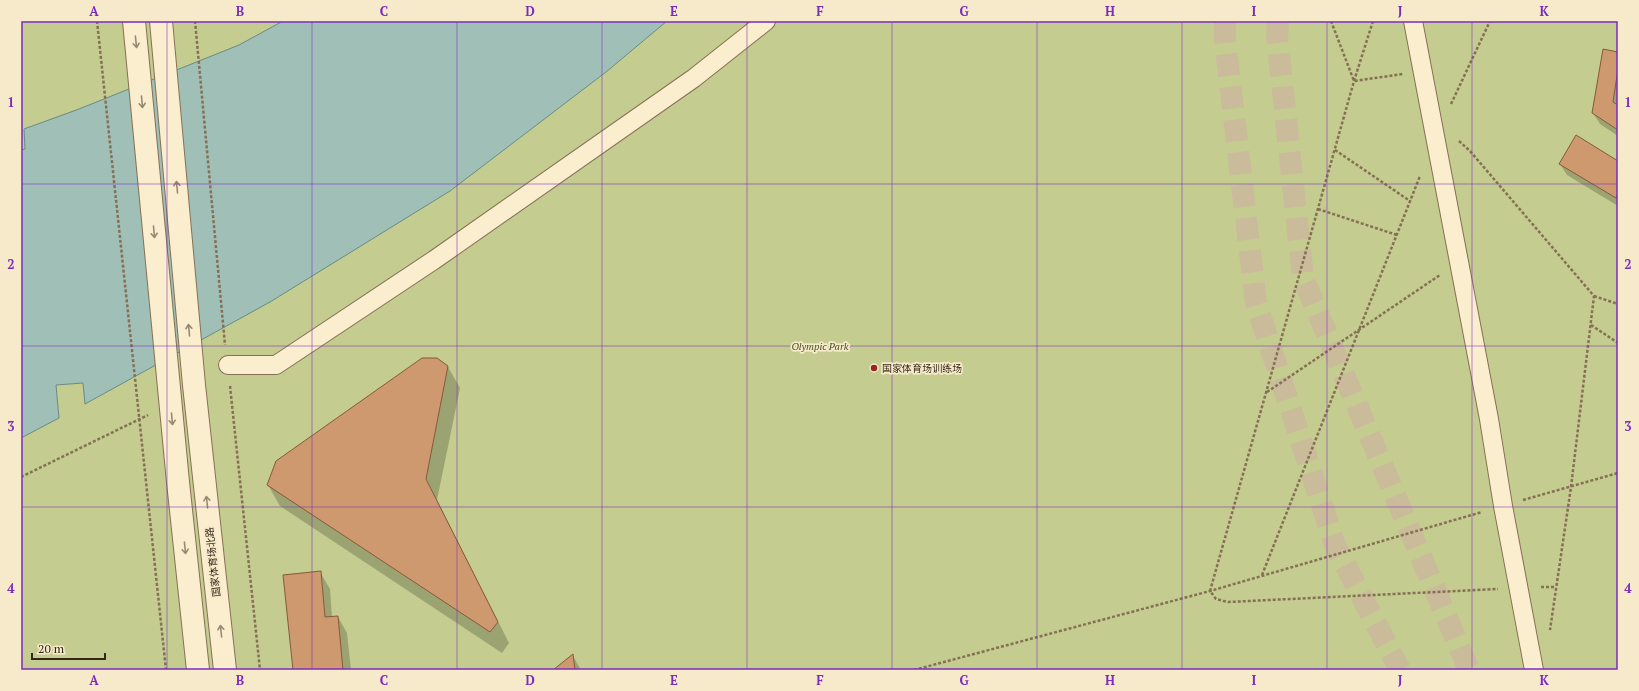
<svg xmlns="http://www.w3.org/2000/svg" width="1639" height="691" viewBox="0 0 1639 691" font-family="'PT Serif','Noto Sans SC',serif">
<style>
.green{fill:#c4cc8f}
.water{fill:#9fbfb7;stroke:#678c84}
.shadow{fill:#0003}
.building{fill:#ce996f;stroke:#865a3a}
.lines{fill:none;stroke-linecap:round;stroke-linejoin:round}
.secondary-tunnel{stroke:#cabb9b;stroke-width:22;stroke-dasharray:22 11;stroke-linecap:butt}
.pedestrian-casing{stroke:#867055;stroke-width:20}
.tertiary-casing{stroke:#867055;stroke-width:24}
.path{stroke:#867055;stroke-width:2.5;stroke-dasharray:3 2;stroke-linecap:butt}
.pedestrian{stroke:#faeece;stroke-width:18}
.tertiary{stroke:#faeece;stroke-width:22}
.oneway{stroke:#978a74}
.grid{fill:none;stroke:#7b2cbf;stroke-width:1;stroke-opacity:0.55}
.poi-dot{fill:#972523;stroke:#f6eaca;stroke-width:1.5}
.labels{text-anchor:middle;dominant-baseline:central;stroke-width:3.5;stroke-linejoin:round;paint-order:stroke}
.park-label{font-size:10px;font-style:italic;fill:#445220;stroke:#f6eaca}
.poi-label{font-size:10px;fill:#34271a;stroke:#f6eaca;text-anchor:start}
.street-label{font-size:10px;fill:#34271a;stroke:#f6eaca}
.neatline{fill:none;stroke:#7b2cbf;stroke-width:1.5}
.grid-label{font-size:13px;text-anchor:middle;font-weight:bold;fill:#7b2cbf}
</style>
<rect width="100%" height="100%" fill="#efe0bb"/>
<!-- green -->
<rect class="green" x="21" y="21" width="1597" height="649"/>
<!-- water -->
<polygon class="water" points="283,21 667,21 606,72 450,191 270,302 85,404 83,383 56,385 59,418 21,438 21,150 25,149 24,129 79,109 239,45"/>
<!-- shadow -->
<g class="shadow">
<polygon points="1618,53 1618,136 1600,124 1593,113"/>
<polygon points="1618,162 1618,206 1567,175 1560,164"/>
<polygon points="448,367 460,388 437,500 509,643 502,653 280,506 268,485"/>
<polygon points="320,572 330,589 332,617 338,617 347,633 351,670 294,670"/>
<polygon points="573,656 581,670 554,670"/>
</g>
<!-- building -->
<g class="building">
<polygon points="1603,49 1618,52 1618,69 1613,102 1618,105 1618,130 1592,113"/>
<polygon points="1576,135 1618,161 1618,193 1616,198 1559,164"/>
<polygon points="422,358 437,358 448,366 426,479 498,622 490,632 267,485 276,461"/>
<polygon points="321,571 325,617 338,616 343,670 293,670 283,575"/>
<polygon points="573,654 575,670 553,670"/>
</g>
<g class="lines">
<!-- secondary-tunnel -->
<g class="secondary-tunnel">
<polyline points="1225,21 1225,40 1256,303 1335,545 1400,670"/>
<polyline points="1278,21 1277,36 1303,278 1469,670"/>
</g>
<!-- pedestrian casing -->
<g class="pedestrian-casing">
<g id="pedestrian">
<polyline points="1413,21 1489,419 1503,506 1534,670"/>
<polyline points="228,365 276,365 434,260 694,78 766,21"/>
</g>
</g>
<!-- tertiary casing -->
<g class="tertiary-casing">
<g id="tertiary">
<polyline points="134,21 178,482 198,670"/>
<polyline points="161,21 194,385 225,670"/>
</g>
</g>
<!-- path -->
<g class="path">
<polyline points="97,21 166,670"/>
<polyline points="195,21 225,345"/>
<polyline points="1331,21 1354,81 1403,74"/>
<polyline points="1373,21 1354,81 1210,591 1216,599 1228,602 1498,589"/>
<polyline points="1451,104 1490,21"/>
<polyline points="1459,141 1470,151 1594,296 1571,487 1550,630"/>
<polyline points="1335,150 1410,201"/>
<polyline points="1318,209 1397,235"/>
<polyline points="1594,296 1618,304"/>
<polyline points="1591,325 1618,343"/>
<polyline points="230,386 260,670"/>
<polyline points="1267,392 1440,275"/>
<polyline points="21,477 148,415"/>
<polyline points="1523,500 1618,473"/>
<polyline points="1262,575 1420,176"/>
<polyline points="1541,587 1556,587"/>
<polyline points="914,670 1210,591 1482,512"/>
</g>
<!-- pedestrian -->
<use href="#pedestrian" class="pedestrian"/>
<!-- tertiary -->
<use href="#tertiary" class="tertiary"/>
</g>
<!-- one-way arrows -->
<defs><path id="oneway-shaft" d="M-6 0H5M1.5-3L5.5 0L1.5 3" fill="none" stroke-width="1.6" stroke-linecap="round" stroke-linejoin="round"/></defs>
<g class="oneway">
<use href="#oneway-shaft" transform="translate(136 42) rotate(84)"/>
<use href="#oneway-shaft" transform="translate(142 102) rotate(85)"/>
<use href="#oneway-shaft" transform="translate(177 187) rotate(-95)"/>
<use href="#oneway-shaft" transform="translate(154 232) rotate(85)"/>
<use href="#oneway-shaft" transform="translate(189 330) rotate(-95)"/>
<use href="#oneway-shaft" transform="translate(172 419) rotate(85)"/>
<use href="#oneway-shaft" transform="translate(207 502) rotate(-96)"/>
<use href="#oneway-shaft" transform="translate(185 548) rotate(84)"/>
<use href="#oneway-shaft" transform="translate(221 631) rotate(-96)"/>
</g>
<!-- grid -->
<path class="grid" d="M167,21V670M312,21V670M457,21V670M602,21V670M747,21V670M892,21V670M1037,21V670M1182,21V670M1327,21V670M1472,21V670M21,184H1618M21,346H1618M21,507H1618"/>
<!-- markers -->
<circle class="poi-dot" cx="874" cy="368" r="4"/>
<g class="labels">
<!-- park labels -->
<g class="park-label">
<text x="820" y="346">Olympic Park</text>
</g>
<!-- poi labels -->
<g class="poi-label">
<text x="882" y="368">国家体育场训练场</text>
</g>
<!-- street labels -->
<g class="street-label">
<text transform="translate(213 562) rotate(-96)">国家体育场北路</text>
</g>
</g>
<!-- border -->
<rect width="1639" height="691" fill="none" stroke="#f6eaca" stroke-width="44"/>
<!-- scale -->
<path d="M32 653v6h73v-6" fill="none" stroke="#34271a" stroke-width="2"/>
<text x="38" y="653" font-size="12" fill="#34271a" stroke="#f6eaca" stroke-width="3" paint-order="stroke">20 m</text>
<rect x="22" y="22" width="1595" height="647" class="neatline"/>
<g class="grid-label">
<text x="94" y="16">A</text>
<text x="240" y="16">B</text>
<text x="384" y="16">C</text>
<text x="530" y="16">D</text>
<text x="674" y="16">E</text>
<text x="820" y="16">F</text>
<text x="964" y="16">G</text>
<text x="1110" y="16">H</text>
<text x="1254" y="16">I</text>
<text x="1400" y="16">J</text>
<text x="1544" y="16">K</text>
<text x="11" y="107">1</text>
<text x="1628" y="107">1</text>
<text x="11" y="269">2</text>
<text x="1628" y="269">2</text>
<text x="11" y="431">3</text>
<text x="1628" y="431">3</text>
<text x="11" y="593">4</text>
<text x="1628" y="593">4</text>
<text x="94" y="685">A</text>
<text x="240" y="685">B</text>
<text x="384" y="685">C</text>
<text x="530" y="685">D</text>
<text x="674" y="685">E</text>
<text x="820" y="685">F</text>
<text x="964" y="685">G</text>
<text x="1110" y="685">H</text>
<text x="1254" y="685">I</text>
<text x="1400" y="685">J</text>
<text x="1544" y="685">K</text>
</g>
</svg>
